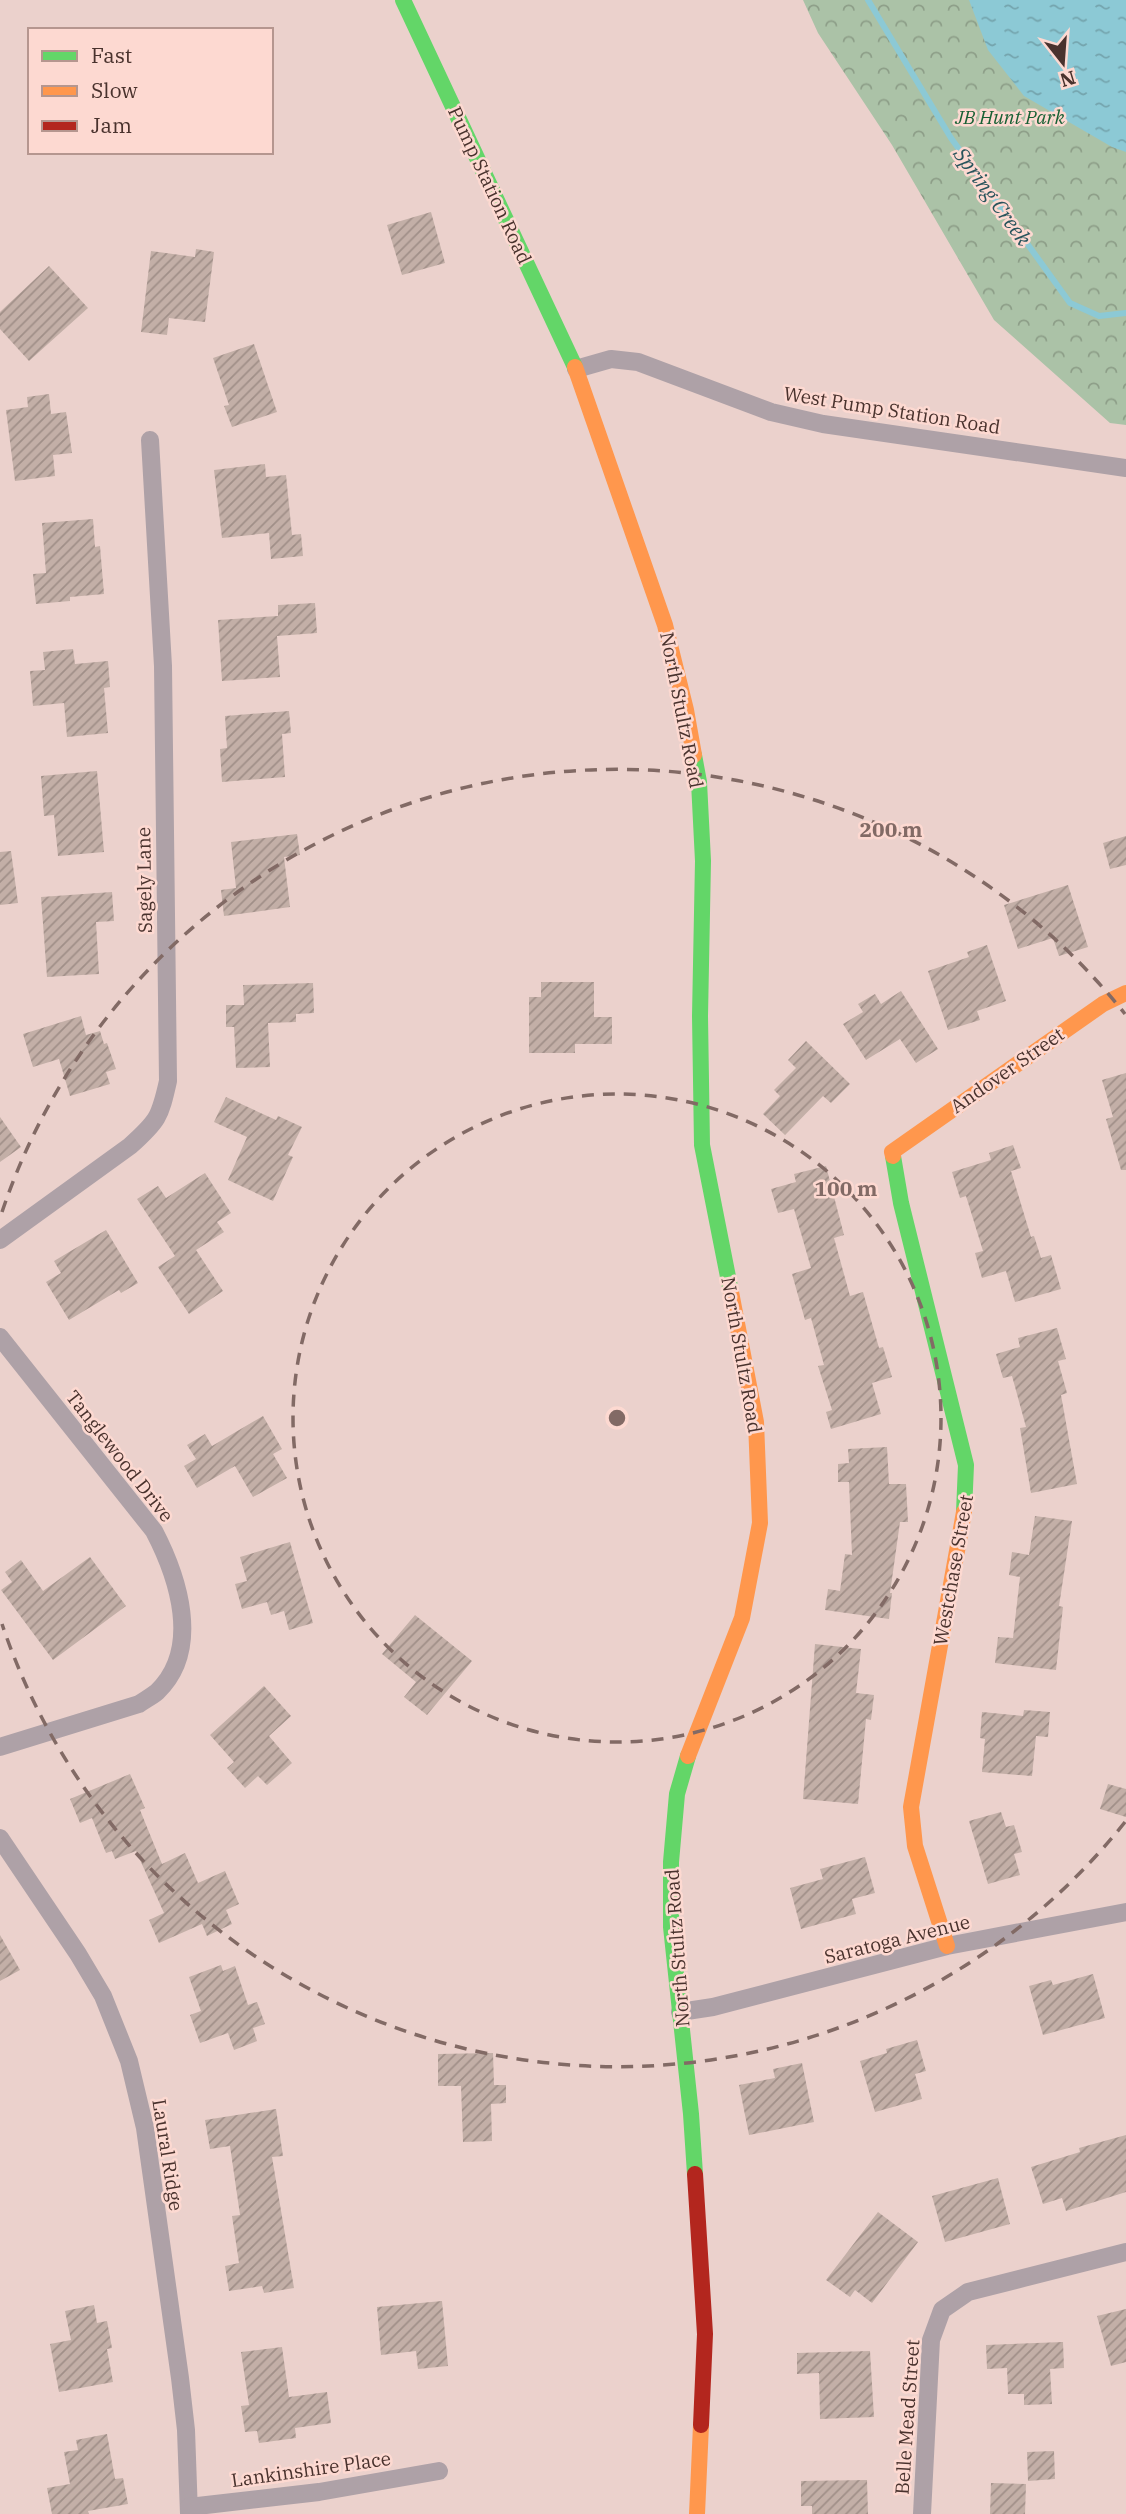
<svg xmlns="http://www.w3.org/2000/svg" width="1126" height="2514" viewBox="0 0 1126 2514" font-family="'IBM Plex Serif',serif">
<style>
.park{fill:url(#park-crowns)}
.water{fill:url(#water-ripples)}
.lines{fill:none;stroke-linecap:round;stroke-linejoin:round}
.stream{stroke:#8cc9d5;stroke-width:6}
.building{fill:url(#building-hatch)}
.street{stroke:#aea1a7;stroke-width:18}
.fast{stroke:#63d668;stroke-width:16}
.slow{stroke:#ff974d;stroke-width:16}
.jam{stroke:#b3261e;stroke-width:16}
.ring{fill:none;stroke:#826a65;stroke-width:3.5;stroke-dasharray:12 9}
.labels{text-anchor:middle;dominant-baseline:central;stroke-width:5;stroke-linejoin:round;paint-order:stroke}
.park-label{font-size:19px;font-style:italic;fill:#186034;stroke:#fdd9d1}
.street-label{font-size:19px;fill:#49322d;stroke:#fdd9d1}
.water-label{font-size:21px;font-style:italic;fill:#28545c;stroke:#fdd9d1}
.centre{fill:#826a65;stroke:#fdd9d1;stroke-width:3.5}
.ring-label{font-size:21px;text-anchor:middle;font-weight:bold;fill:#826a65;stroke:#fdd9d1;stroke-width:5;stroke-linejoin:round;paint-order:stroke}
</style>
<defs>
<pattern id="park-crowns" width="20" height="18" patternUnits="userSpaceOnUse" patternTransform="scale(1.75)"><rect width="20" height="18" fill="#abc2a7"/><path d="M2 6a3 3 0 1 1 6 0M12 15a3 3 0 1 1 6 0" fill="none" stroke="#8d9e88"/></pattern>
<pattern id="water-ripples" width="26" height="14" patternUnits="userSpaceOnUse" patternTransform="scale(1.75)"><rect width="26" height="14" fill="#8cc9d5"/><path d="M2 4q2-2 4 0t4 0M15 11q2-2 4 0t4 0" fill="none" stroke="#74a4ad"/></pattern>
<pattern id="building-hatch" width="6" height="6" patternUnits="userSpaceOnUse" patternTransform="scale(1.75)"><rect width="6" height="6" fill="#c3afa7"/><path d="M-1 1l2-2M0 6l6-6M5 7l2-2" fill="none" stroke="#a08f88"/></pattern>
</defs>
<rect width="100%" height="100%" fill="#ebd1cc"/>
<!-- park -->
<polygon class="park" points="803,0 1126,0 1126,425 1110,423 994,320 892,145 818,33"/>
<!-- water -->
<polygon class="water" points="969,0 1126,0 1126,152 1112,147 1024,96 988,50"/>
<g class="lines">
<!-- stream -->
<polyline class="stream" points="868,0 951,138 1070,303 1099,316 1126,313"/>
</g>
<!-- building -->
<g class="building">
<polygon points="431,212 445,263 402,275 387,225"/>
<polygon points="196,249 214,252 205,322 169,318 167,335 141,332 151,251 195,257"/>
<polygon points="49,266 88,308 29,361 0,329 0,312"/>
<polygon points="254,344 277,412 232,427 224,406 229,405 213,358"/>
<polygon points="49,394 51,414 66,412 72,453 53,455 55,476 15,481 6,410 28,407 27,397"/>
<polygon points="265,464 266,477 286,475 292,535 301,534 303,556 271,559 269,533 222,538 214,470"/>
<polygon points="93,519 95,547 100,546 104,594 70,597 70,601 36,604 33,574 46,573 42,523"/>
<polygon points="315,603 317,633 277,636 280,677 222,681 218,620 278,616 278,605"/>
<polygon points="73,649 75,664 108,661 110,687 104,688 108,733 67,737 64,703 33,706 30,671 45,670 43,652"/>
<polygon points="289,711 291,733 282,734 285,777 222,782 220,749 227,748 225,716"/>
<polygon points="97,771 104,852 58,856 54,815 44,816 41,776"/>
<polygon points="297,834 300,855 284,857 290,907 224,916 221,890 236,888 231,842"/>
<polygon points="1126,836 1126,865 1110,869 1103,843"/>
<polygon points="11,851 18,903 0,905 0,852"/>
<polygon points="1068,885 1088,947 1059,956 1053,938 1018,949 1004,905"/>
<polygon points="112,892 114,921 96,922 99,974 47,977 41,897"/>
<polygon points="987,945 1006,1001 977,1011 980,1020 948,1030 928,971 969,957 967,952"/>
<polygon points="541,982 594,982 594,1017 612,1017 612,1044 575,1044 575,1053 529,1053 529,997 541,997"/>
<polygon points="313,983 314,1013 296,1014 296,1022 268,1023 270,1067 236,1068 234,1027 226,1027 226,1005 244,1005 243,985"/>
<polygon points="901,991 938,1049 916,1063 900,1039 866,1060 843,1024 863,1012 858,1004 875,994 881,1004"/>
<polygon points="81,1016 86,1035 100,1031 104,1044 107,1043 116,1069 106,1072 110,1084 70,1096 59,1059 33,1067 23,1034"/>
<polygon points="806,1041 850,1084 831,1103 823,1096 785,1135 763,1114 780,1096 774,1090 796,1068 788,1060"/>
<polygon points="1126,1073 1126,1170 1121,1170 1106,1119 1113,1117 1102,1080"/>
<polygon points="226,1097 276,1120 278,1116 302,1127 288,1155 293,1157 273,1201 228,1180 247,1137 214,1122"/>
<polygon points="0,1117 21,1147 0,1162"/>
<polygon points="1013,1145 1021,1168 1011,1171 1031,1237 1034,1236 1041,1258 1051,1255 1061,1289 1015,1302 1006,1271 982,1278 975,1253 983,1251 966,1196 960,1198 952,1172 991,1160 989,1153"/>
<polygon points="826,1166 844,1235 834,1238 850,1296 863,1292 879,1348 883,1347 892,1377 872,1383 881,1414 831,1429 826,1412 832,1410 818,1366 824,1365 811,1318 805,1320 792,1274 811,1268 794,1209 778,1213 771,1189 796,1182 794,1174"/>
<polygon points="205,1173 231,1213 217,1222 224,1232 196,1250 223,1291 189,1314 158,1267 175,1256 137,1199 158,1186 166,1198"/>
<polygon points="106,1230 138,1283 121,1293 119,1290 69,1320 46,1282 61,1273 54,1261"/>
<polygon points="1057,1328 1066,1359 1058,1361 1067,1393 1061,1395 1077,1484 1031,1493 1020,1428 1026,1427 1012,1376 1003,1378 996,1354 1020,1347 1018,1338"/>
<polygon points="263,1416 282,1449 273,1454 287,1478 253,1497 235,1466 197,1488 184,1466 196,1459 187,1445 205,1434 212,1446"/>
<polygon points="887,1447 889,1484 906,1484 908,1522 900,1522 890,1593 892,1593 889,1619 825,1610 828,1589 840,1591 845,1554 852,1555 849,1482 838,1482 838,1464 849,1463 848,1449"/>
<polygon points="1035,1516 1072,1521 1059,1606 1063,1607 1056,1670 995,1663 998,1637 1013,1638 1020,1577 1009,1575 1012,1552 1029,1555"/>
<polygon points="290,1542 313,1623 289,1630 284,1611 271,1615 267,1602 242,1609 235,1584 247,1581 240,1557"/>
<polygon points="90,1557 126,1606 53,1660 1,1590 12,1582 5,1572 21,1560 43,1591"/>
<polygon points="415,1615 472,1661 427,1715 404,1697 416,1682 382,1654"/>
<polygon points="815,1644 861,1649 856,1693 874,1695 871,1720 866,1719 858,1804 803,1799"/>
<polygon points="264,1686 291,1716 269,1736 292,1763 267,1785 258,1776 245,1788 227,1768 234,1762 210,1735"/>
<polygon points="1024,1710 1050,1712 1048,1737 1036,1736 1032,1776 982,1772 985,1739 980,1738 982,1712 1023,1716"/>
<polygon points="130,1774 145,1808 140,1810 162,1864 185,1853 198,1883 225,1871 239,1904 226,1910 232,1924 207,1936 202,1924 159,1943 149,1920 164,1913 136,1851 115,1859 112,1851 106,1853 92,1818 80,1823 70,1799"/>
<polygon points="1108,1784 1126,1789 1126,1817 1100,1809"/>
<polygon points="1001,1812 1006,1827 1014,1825 1022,1852 1014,1854 1020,1875 988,1884 969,1821"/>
<polygon points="865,1857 875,1893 852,1899 856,1914 801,1929 790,1888 823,1879 820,1869"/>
<polygon points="0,1935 20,1970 0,1981"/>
<polygon points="221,1965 223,1971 235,1966 248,2005 257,2002 265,2024 253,2028 257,2041 234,2050 228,2033 200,2043 190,2015 201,2011 189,1977"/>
<polygon points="1093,1974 1105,2018 1043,2035 1029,1986 1051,1980 1053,1985"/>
<polygon points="917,2040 926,2071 915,2074 922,2099 875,2112 860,2061 887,2053 886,2049"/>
<polygon points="493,2053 494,2085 506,2085 506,2103 491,2104 492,2141 463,2142 461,2086 438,2086 438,2054"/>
<polygon points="802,2063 814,2122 749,2135 739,2085 775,2078 773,2069"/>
<polygon points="276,2109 283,2156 272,2157 294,2288 264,2293 262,2286 229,2291 225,2266 239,2263 232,2216 240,2215 230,2146 210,2149 205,2120"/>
<polygon points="1126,2135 1126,2192 1066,2211 1062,2198 1043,2204 1031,2167 1080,2152 1079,2148"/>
<polygon points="998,2178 1010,2224 945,2242 932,2196"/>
<polygon points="878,2212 918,2242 872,2303 855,2290 850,2297 826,2280"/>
<polygon points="442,2301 448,2366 418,2369 416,2351 381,2355 377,2307"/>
<polygon points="94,2305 97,2323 107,2321 112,2348 107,2349 113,2382 59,2392 50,2344 71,2340 65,2311"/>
<polygon points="1126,2309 1126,2362 1111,2366 1097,2316"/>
<polygon points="1063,2342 1064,2368 1050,2369 1052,2404 1024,2405 1024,2394 1008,2394 1007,2368 987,2369 986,2345"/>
<polygon points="282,2347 289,2397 327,2392 331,2423 295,2428 296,2438 259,2443 257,2431 245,2432 241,2406 249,2405 241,2352"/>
<polygon points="870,2351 874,2417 820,2419 819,2373 797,2374 797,2353"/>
<polygon points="107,2434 115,2479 123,2478 128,2504 88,2511 89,2514 52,2514 47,2488 70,2484 64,2452 78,2450 76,2440"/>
<polygon points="1054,2451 1055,2479 1028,2481 1027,2452"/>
<polygon points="867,2480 868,2514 812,2514 812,2506 801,2506 801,2481"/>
<polygon points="991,2483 1026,2484 1025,2514 990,2514"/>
</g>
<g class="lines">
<!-- street -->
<g class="street">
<polyline points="576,369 611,359 638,362 771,412 823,424 1126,468"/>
<path d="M0,1240L130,1146C158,1121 160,1117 168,1081L163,666L150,440"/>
<path d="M0,1337L154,1531C178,1577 202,1649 157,1692C152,1696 145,1700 139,1704L0,1747"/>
<polyline points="0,1838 78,1954 103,1996 129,2061 145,2128 180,2378 186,2430 189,2514"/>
<polyline points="680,2012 713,2007 947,1946 1126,1912"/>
<polyline points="189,2507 319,2492 439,2471"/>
<polyline points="922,2514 931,2340 942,2310 968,2292 1126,2252"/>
</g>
<!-- fast -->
<g class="fast">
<polyline points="403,0 575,367"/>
<polyline points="694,755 699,782 703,861 700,1016 702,1145 731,1292"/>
<polyline points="893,1156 901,1203 966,1465 964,1512"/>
<polyline points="688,1756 677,1794 671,1862 671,1927 691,2114 695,2174"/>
</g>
<!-- slow -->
<g class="slow">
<polyline points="575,367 665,625 686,710 694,755"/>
<polyline points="893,1156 892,1152 1103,1004 1126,993"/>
<polyline points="688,1756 742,1618 760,1523 756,1422 731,1292"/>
<polyline points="947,1946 915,1846 911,1807 964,1512"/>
<polyline points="697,2514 701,2425"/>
</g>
<!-- jam -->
<polyline class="jam" points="695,2174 705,2334 701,2425"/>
</g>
<!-- distance rings -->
<g class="ring">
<circle cx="617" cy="1418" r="324"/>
<path d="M1125 1822A649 649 0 0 1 2 1624M2 1212A649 649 0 0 1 1125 1014"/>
</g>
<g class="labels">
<!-- park labels -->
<g class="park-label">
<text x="1010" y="117">JB Hunt Park</text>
</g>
<!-- street labels -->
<g class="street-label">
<text transform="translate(490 185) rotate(65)">Pump Station Road</text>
<text transform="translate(892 410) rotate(9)">West Pump Station Road</text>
<text transform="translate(682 710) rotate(79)">North Stultz Road</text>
<text transform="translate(144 880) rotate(-91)">Sagely Lane</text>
<text transform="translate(1007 1070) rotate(-35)">Andover Street</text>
<text transform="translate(742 1355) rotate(80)">North Stultz Road</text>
<text transform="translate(120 1456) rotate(52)">Tanglewood Drive</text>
<text transform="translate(953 1570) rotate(-80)">Westchase Street</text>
<text transform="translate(897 1939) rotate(-14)">Saratoga Avenue</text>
<text transform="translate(677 1948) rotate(-94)">North Stultz Road</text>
<text transform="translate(168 2155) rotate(81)">Laural Ridge</text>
<text transform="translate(907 2417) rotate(-86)">Belle Mead Street</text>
<text transform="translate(311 2469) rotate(-8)">Lankinshire Place</text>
</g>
<!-- water labels -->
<g class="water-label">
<text transform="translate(993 196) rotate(54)">Spring Creek</text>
</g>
</g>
<circle cx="617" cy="1418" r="10" class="centre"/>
<g class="ring-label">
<text x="891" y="837">200 m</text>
<text x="846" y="1196">100 m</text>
</g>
<!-- legend -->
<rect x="28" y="28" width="245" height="126" fill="#fdd9d1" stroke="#b5968f" stroke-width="2"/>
<rect x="42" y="51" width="35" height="10" fill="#63d668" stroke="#b5968f" stroke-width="2"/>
<text x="91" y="63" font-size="21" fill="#49322d">Fast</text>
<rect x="42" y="86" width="35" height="10" fill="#ff974d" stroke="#b5968f" stroke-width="2"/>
<text x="91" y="98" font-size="21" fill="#49322d">Slow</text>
<rect x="42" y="121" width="35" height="10" fill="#b3261e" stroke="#b5968f" stroke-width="2"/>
<text x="91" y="133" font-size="21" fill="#49322d">Jam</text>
<!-- north arrow -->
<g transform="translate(1063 63) rotate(163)" stroke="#fdd9d1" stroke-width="5" paint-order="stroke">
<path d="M0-5L12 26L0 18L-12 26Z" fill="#49322d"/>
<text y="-10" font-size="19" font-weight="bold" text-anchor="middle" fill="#49322d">N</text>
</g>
</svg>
